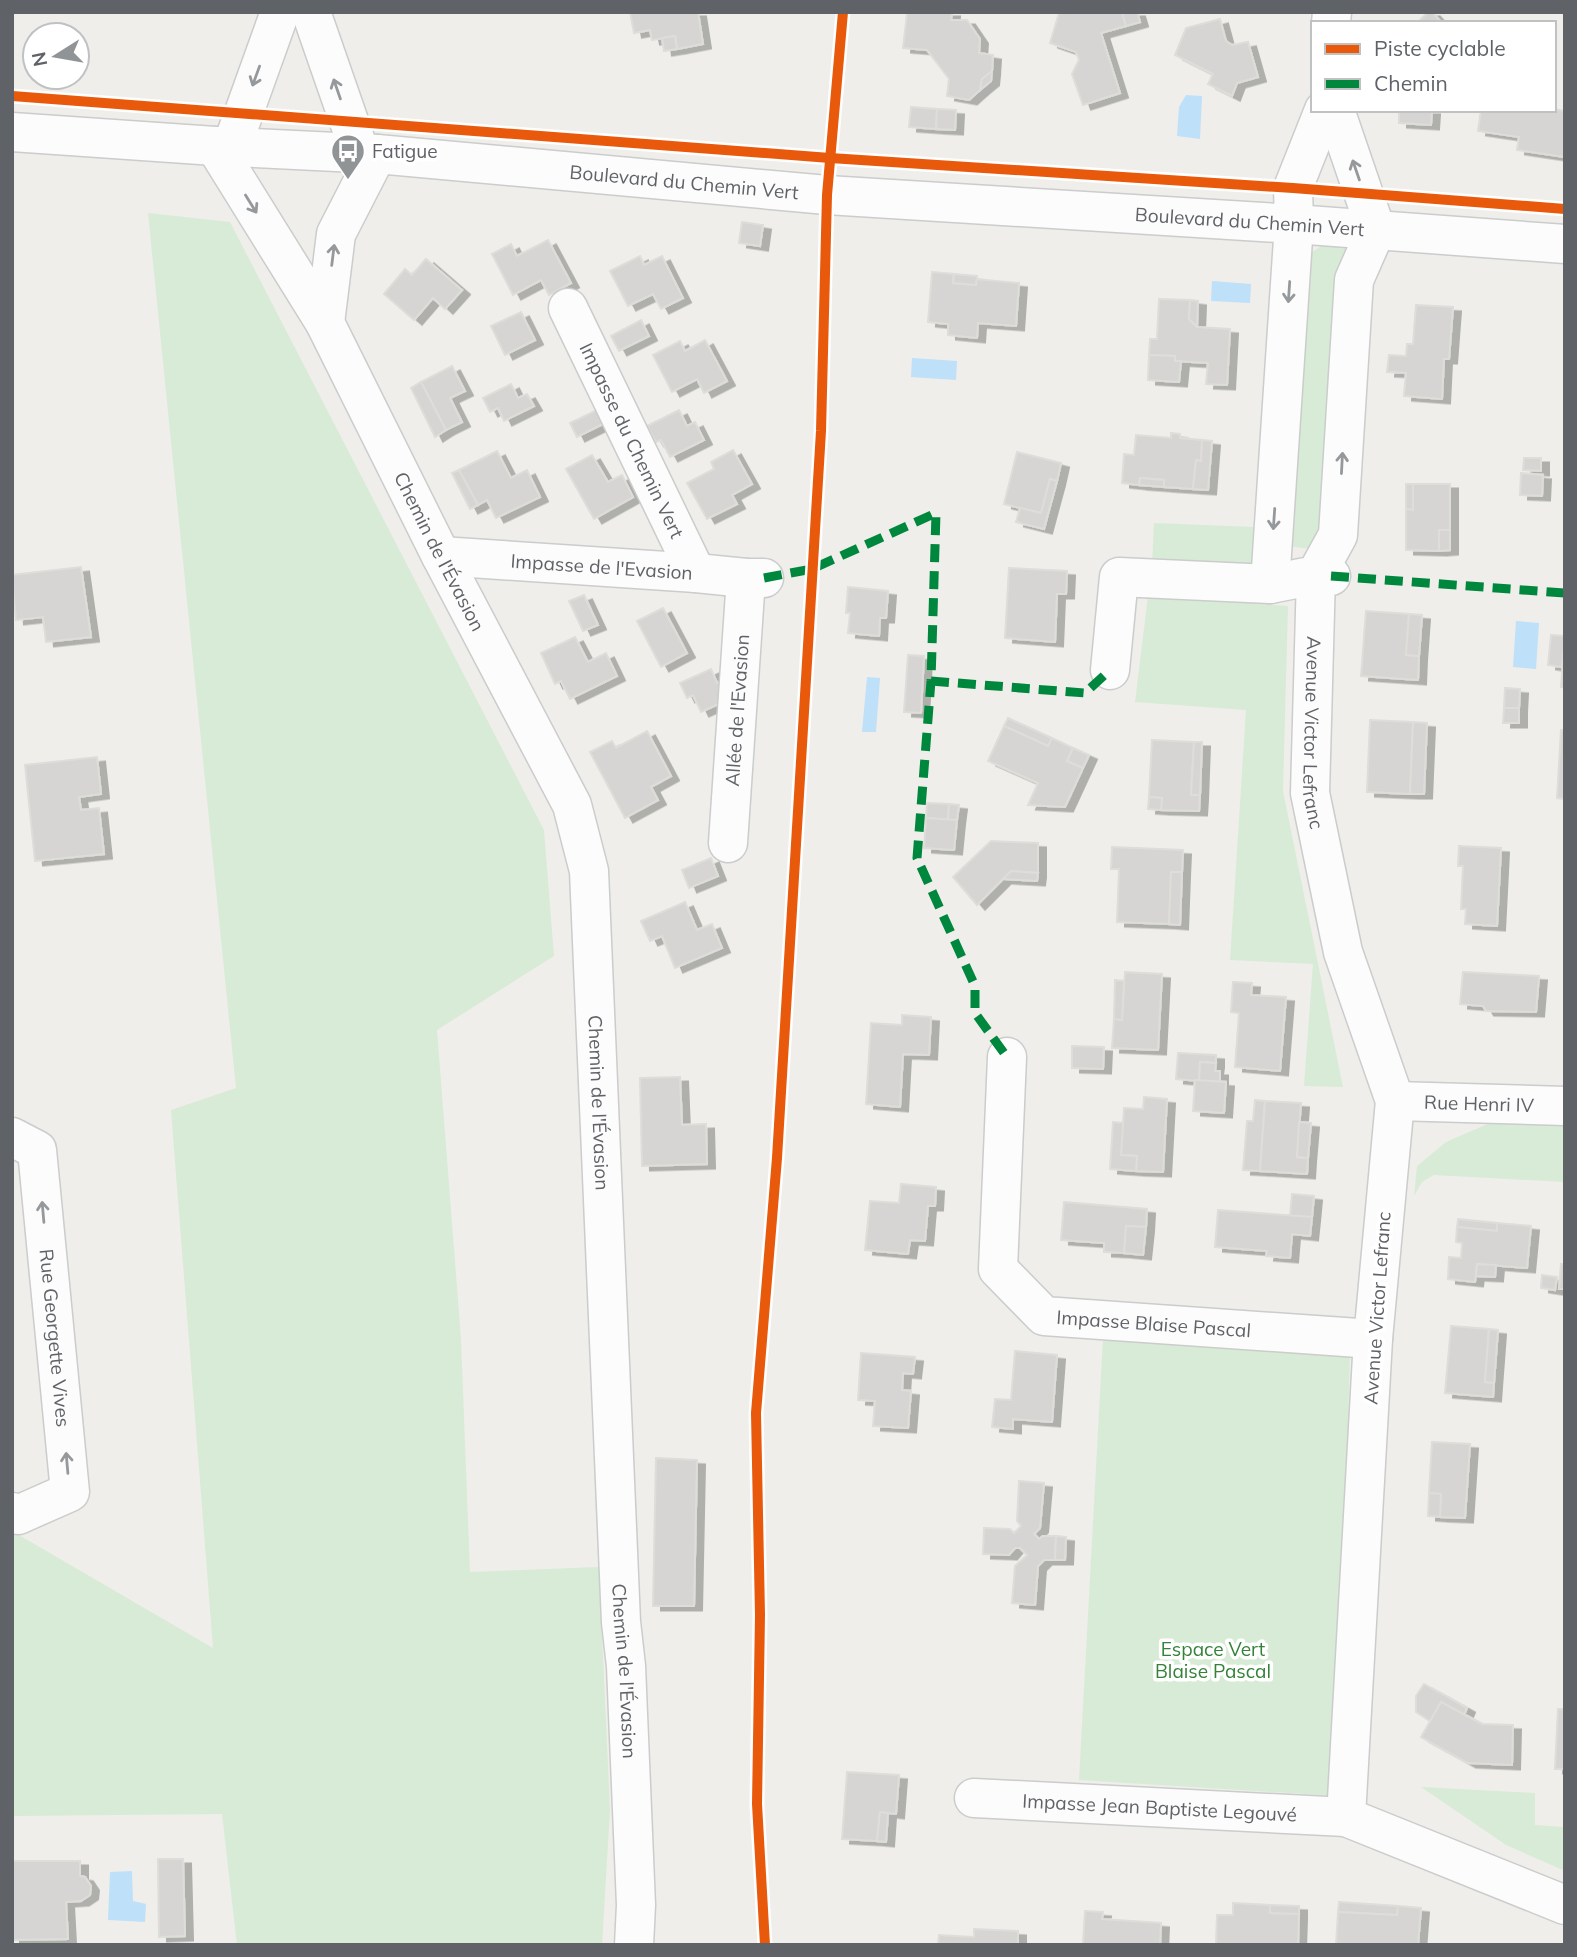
<svg xmlns="http://www.w3.org/2000/svg" width="1577" height="1957" viewBox="0 0 1577 1957" font-family="Mulish,sans-serif">
<style>
.green{fill:#d8ebd6}
.water{fill:#bfe0f9}
.building{fill:#d6d5d3;stroke:#deddd9;stroke-width:2;filter:url(#shadow)}
.lines{fill:none;stroke-linecap:round;stroke-linejoin:round}
.minor-casing{stroke:#cbcccc;stroke-width:41}
.minor{stroke:#fdfcfc;stroke-width:38}
.quiet{stroke:#00873e;stroke-width:9;stroke-dasharray:18 9;stroke-linecap:butt}
.cycleway-casing{stroke:#fff;stroke-width:15}
.cycleway{stroke:#e8590c;stroke-width:10}
.oneway{stroke:#96999c}
.labels{text-anchor:middle;dominant-baseline:central;stroke-width:7;stroke-linejoin:round;paint-order:stroke}
.poi-label{font-size:19px;fill:#5f6368;stroke:#fff;text-anchor:start}
.street-label{font-size:19px;fill:#5f6368;stroke:#fff}
.park-label{font-size:19px;fill:#348238;stroke:#fff}
</style>
<defs>
<filter id="shadow"><feDropShadow dx="8" dy="4.5" stdDeviation="0" flood-color="#0004"/></filter>
</defs>
<rect width="100%" height="100%" fill="#efeeea"/>
<!-- green -->
<g class="green">
<polygon points="148,213 230,222 544,830 554,956 437,1030 461,1339 470,1572 599,1567 610,1810 602,1945 237,1945 222,1814 12,1816 12,1531 213,1648 171,1110 236,1088"/>
<path d="M1323,245L1352,247L1323,540C1312,552 1304,548 1289,546L1306,256Z"/>
<polygon points="1154,523 1255,527 1258,567 1152,565"/>
<polygon points="1148,596 1288,606 1283,791 1343,1087 1304,1086 1313,964 1230,960 1246,710 1135,702"/>
<polygon points="1565,1115 1564,1182 1434,1175 1422,1182 1414,1196 1417,1166 1446,1142 1506,1116"/>
<polygon points="1103,1339 1350,1353 1338,1796 1079,1780"/>
<polygon points="1421,1787 1535,1793 1535,1825 1565,1827 1565,1871 1506,1845"/>
</g>
<!-- water -->
<g class="water">
<polygon points="1186,95 1202,96 1200,139 1177,136 1179,107"/>
<polygon points="1212,281 1251,284 1250,303 1211,301"/>
<polygon points="912,358 957,361 956,380 911,377"/>
<polygon points="1516,621 1539,623 1536,669 1513,667"/>
<polygon points="867,677 880,678 876,732 862,732"/>
<polygon points="132,1871 133,1901 146,1904 145,1922 108,1920 110,1872"/>
</g>
<!-- building -->
<g class="building">
<polygon points="630,12 698,12 703,44 677,49 675,36 652,40 650,30 634,33"/>
<polygon points="909,12 952,12 951,20 967,20 980,39 979,53 993,55 992,71 982,79 980,90 969,100 947,96 949,79 927,50 903,48 907,14"/>
<polygon points="1122,12 1126,26 1101,33 1120,93 1083,105 1072,74 1079,60 1076,52 1050,43 1059,13"/>
<polygon points="1122,12 1137,12 1140,22 1126,26"/>
<polygon points="1428,12 1432,12 1442,23 1417,23"/>
<polygon points="1220,19 1226,41 1232,45 1248,42 1258,77 1237,83 1232,96 1208,84 1213,74 1175,55 1186,28"/>
<polygon points="675,36 677,49 664,51 662,38"/>
<polygon points="992,71 991,81 980,90 982,79"/>
<polygon points="911,107 937,109 936,129 909,127"/>
<polygon points="937,109 956,110 955,130 936,129"/>
<polygon points="1554,109 1565,111 1565,157 1517,150 1519,137 1478,131 1481,110 1497,112 1497,110"/>
<polygon points="1399,110 1432,110 1431,125 1399,123"/>
<polygon points="742,222 763,225 760,246 739,243"/>
<polygon points="548,240 571,283 549,295 541,280 513,295 492,254 511,244 517,256"/>
<polygon points="640,256 644,265 662,256 683,298 661,309 653,294 628,306 610,271"/>
<polygon points="426,259 462,290 445,309 433,298 414,320 384,294 405,269 412,275"/>
<polygon points="932,272 954,274 953,283 976,285 976,279 1019,283 1016,326 978,323 977,338 948,335 948,324 928,322"/>
<polygon points="954,274 977,276 976,285 953,283"/>
<polygon points="1159,299 1190,300 1189,319 1197,327 1230,329 1227,385 1206,384 1208,363 1175,361 1175,356 1149,355 1150,339 1157,339"/>
<polygon points="1190,300 1198,301 1197,327 1189,319"/>
<polygon points="1416,305 1453,307 1449,359 1444,359 1442,399 1404,396 1406,373 1387,372 1389,355 1406,356 1407,344 1413,344"/>
<polygon points="521,312 535,340 505,355 491,326"/>
<polygon points="641,320 649,336 619,351 611,336"/>
<polygon points="705,340 727,381 704,393 697,379 672,392 653,355 680,341 685,351"/>
<polygon points="1149,355 1175,356 1175,361 1181,361 1179,382 1148,380"/>
<polygon points="452,366 465,391 450,398 462,422 446,430 421,382"/>
<polygon points="421,382 446,430 435,437 411,388"/>
<polygon points="511,384 518,398 527,394 534,406 504,421 498,408 490,412 483,398"/>
<polygon points="597,410 603,424 577,437 570,423"/>
<polygon points="679,410 687,426 695,422 704,440 670,457 661,440 656,442 647,426"/>
<polygon points="1171,433 1180,434 1180,438 1202,440 1201,461 1196,460 1193,489 1164,487 1164,480 1140,478 1139,485 1122,483 1124,454 1134,455 1136,435 1171,438"/>
<polygon points="1202,440 1212,441 1208,490 1193,489 1196,460 1201,461"/>
<polygon points="733,450 752,484 732,495 737,504 707,519 687,483 714,469 711,462"/>
<polygon points="497,451 511,478 527,470 540,497 496,518 487,500 478,505 459,470"/>
<polygon points="1017,452 1061,463 1057,481 1050,479 1041,513 1004,504"/>
<polygon points="592,455 608,482 622,475 633,497 594,519 566,469"/>
<polygon points="1524,458 1541,458 1541,471 1523,470"/>
<polygon points="459,470 478,505 470,509 452,473"/>
<polygon points="1521,473 1543,475 1542,496 1520,495"/>
<polygon points="1140,478 1164,480 1164,487 1139,485"/>
<polygon points="1050,479 1057,481 1044,529 1016,522 1020,508 1041,513"/>
<polygon points="1406,484 1413,484 1413,510 1406,509"/>
<polygon points="1413,484 1450,484 1450,530 1439,530 1439,551 1406,550 1406,509 1413,510"/>
<polygon points="1439,530 1450,530 1450,550 1439,551"/>
<polygon points="81,567 91,637 46,642 43,617 16,620 12,575"/>
<polygon points="1009,568 1067,571 1066,594 1057,594 1055,642 1005,638"/>
<polygon points="848,587 888,591 886,618 880,618 879,636 848,633 850,613 846,613"/>
<polygon points="584,595 598,625 583,631 569,601"/>
<polygon points="663,608 687,653 661,667 637,621"/>
<polygon points="1366,611 1409,614 1406,655 1419,656 1418,680 1361,676"/>
<polygon points="1409,614 1422,615 1419,656 1406,655"/>
<polygon points="1551,635 1565,636 1562,667 1548,665"/>
<polygon points="1565,635 1565,688 1561,687"/>
<polygon points="575,637 588,662 606,653 617,676 570,699 561,681 555,684 541,653"/>
<polygon points="908,655 924,656 921,713 904,712"/>
<polygon points="711,669 717,683 724,680 732,698 701,712 693,695 687,698 680,683"/>
<polygon points="1505,688 1520,689 1519,708 1504,708"/>
<polygon points="1504,708 1519,708 1519,723 1503,723"/>
<polygon points="1008,718 1052,738 1048,746 1004,726"/>
<polygon points="1370,720 1413,722 1410,794 1367,792"/>
<polygon points="1413,722 1427,723 1424,794 1410,794"/>
<polygon points="1004,726 1048,746 1052,738 1073,748 1067,761 1083,768 1065,807 1028,805 1038,783 988,761"/>
<polygon points="1561,730 1565,730 1565,799 1557,798"/>
<polygon points="647,731 671,776 651,787 658,800 625,818 590,752 612,741 616,748"/>
<polygon points="1152,740 1194,742 1191,795 1200,795 1199,811 1161,810 1162,798 1149,797"/>
<polygon points="1194,742 1202,742 1200,795 1191,795"/>
<polygon points="1073,748 1089,755 1083,768 1067,761"/>
<polygon points="97,757 101,794 79,797 81,810 99,808 104,854 35,861 25,765"/>
<polygon points="1149,797 1162,798 1161,810 1148,809"/>
<polygon points="927,803 949,804 948,820 926,818"/>
<polygon points="949,804 959,805 957,820 948,820"/>
<polygon points="926,818 957,820 954,850 924,848"/>
<polygon points="991,841 1038,843 1038,873 1011,871 977,905 953,877"/>
<polygon points="1459,846 1501,848 1497,926 1465,924 1466,909 1461,909 1463,866 1458,866"/>
<polygon points="1112,847 1183,850 1182,872 1171,872 1169,924 1117,922 1119,869 1111,869"/>
<polygon points="711,858 718,876 689,888 682,870"/>
<polygon points="1011,871 1038,873 1037,881 1003,879"/>
<polygon points="1171,872 1182,872 1180,925 1169,924"/>
<polygon points="685,902 697,930 712,924 722,948 675,968 662,936 650,941 641,921"/>
<polygon points="1125,972 1162,974 1158,1050 1112,1048 1114,1019 1122,1020"/>
<polygon points="1463,972 1539,976 1536,1012 1486,1011 1483,1006 1460,1004"/>
<polygon points="1115,980 1124,981 1122,1020 1114,1019"/>
<polygon points="1233,982 1252,983 1251,995 1286,997 1280,1071 1235,1067 1239,1013 1231,1012"/>
<polygon points="902,1015 931,1017 929,1055 903,1054 900,1107 866,1104 871,1023 902,1025"/>
<polygon points="1072,1046 1104,1047 1103,1069 1072,1068"/>
<polygon points="1178,1053 1216,1055 1216,1063 1200,1062 1199,1081 1176,1079"/>
<polygon points="1200,1062 1216,1063 1215,1071 1220,1071 1220,1082 1199,1081"/>
<polygon points="680,1077 682,1125 706,1124 707,1164 642,1166 640,1078"/>
<polygon points="1195,1080 1226,1082 1224,1113 1193,1111"/>
<polygon points="1144,1097 1167,1099 1163,1172 1136,1171 1137,1156 1121,1155 1124,1108 1143,1109"/>
<polygon points="1255,1100 1265,1101 1260,1171 1243,1170 1247,1121 1253,1121"/>
<polygon points="1265,1101 1301,1103 1297,1157 1308,1158 1307,1174 1260,1171"/>
<polygon points="1113,1122 1123,1123 1121,1155 1137,1156 1136,1171 1110,1169"/>
<polygon points="1299,1122 1311,1123 1308,1158 1297,1157"/>
<polygon points="901,1184 936,1187 935,1206 928,1206 925,1241 910,1240 908,1254 865,1250 870,1201 899,1203"/>
<polygon points="1292,1194 1314,1196 1312,1217 1290,1216"/>
<polygon points="1064,1202 1147,1209 1146,1227 1126,1226 1124,1253 1104,1252 1104,1243 1061,1240"/>
<polygon points="1218,1210 1312,1217 1310,1236 1292,1234 1290,1258 1266,1256 1267,1251 1215,1247"/>
<polygon points="1458,1219 1497,1223 1497,1231 1457,1227"/>
<polygon points="1497,1223 1531,1226 1527,1268 1477,1264 1475,1282 1448,1279 1449,1257 1461,1258 1462,1243 1456,1242 1457,1227 1497,1231"/>
<polygon points="1126,1226 1146,1227 1143,1255 1124,1253"/>
<polygon points="1477,1264 1496,1265 1495,1277 1476,1276"/>
<polygon points="1561,1264 1565,1264 1565,1289 1559,1289"/>
<polygon points="1542,1275 1557,1277 1555,1290 1541,1288"/>
<polygon points="1451,1326 1489,1329 1485,1382 1494,1383 1493,1397 1445,1393"/>
<polygon points="1489,1329 1498,1330 1494,1383 1485,1382"/>
<polygon points="1015,1351 1057,1355 1052,1422 1013,1419 1013,1429 992,1427 995,1399 1011,1400"/>
<polygon points="861,1353 915,1357 913,1374 903,1373 902,1390 911,1391 908,1428 873,1426 875,1401 858,1400"/>
<polygon points="1432,1442 1470,1444 1465,1518 1440,1517 1441,1494 1429,1493"/>
<polygon points="656,1458 697,1460 694,1606 653,1606"/>
<polygon points="1019,1481 1044,1483 1040,1528 1034,1534 1039,1539 1043,1536 1056,1536 1055,1560 1044,1560 1038,1566 1035,1605 1012,1603 1015,1566 1027,1555 1020,1548 1015,1548 1009,1555 983,1554 984,1528 1010,1529 1014,1533 1021,1526 1017,1521"/>
<polygon points="1429,1493 1441,1494 1440,1517 1428,1516"/>
<polygon points="1056,1536 1066,1537 1065,1560 1055,1560"/>
<polygon points="1424,1684 1467,1708 1464,1715 1441,1702 1430,1721 1416,1712 1416,1696"/>
<polygon points="1441,1702 1482,1724 1513,1725 1512,1765 1468,1763 1421,1737"/>
<polygon points="1558,1709 1565,1709 1565,1769 1555,1769"/>
<polygon points="847,1772 899,1775 896,1814 880,1812 877,1841 842,1839"/>
<polygon points="880,1812 888,1813 886,1842 877,1841"/>
<polygon points="158,1859 183,1859 185,1936 159,1937"/>
<polygon points="12,1861 80,1861 80,1876 85,1877 91,1886 90,1895 81,1901 66,1902 68,1939 12,1940"/>
<polygon points="1339,1902 1398,1906 1397,1915 1338,1912"/>
<polygon points="1233,1903 1270,1905 1270,1913 1299,1914 1298,1945 1216,1945 1217,1915 1233,1915"/>
<polygon points="1270,1905 1299,1906 1299,1914 1270,1913"/>
<polygon points="1398,1906 1421,1908 1418,1945 1336,1945 1338,1912 1397,1915"/>
<polygon points="1085,1911 1103,1912 1102,1919 1161,1923 1160,1945 1083,1944"/>
<polygon points="974,1929 1018,1931 1018,1945 938,1945 939,1935 974,1937"/>
</g>
<g class="lines">
<!-- minor casing -->
<g class="minor-casing">
<g id="minor">
<polyline points="311,12 360,153"/>
<polyline points="1331,23 1332,12"/>
<path id="s1" d="M12,132L215,146L377,154L827,195L1294,224L1565,244"/>
<path id="s2" d="M215,146L325,323L441,556L572,805L589,871L621,1622L626,1666L636,1905L634,1945"/>
<polyline points="232,146 280,12"/>
<path id="s3" d="M568,308L696,573"/>
<polyline points="325,323 336,234 377,154"/>
<path id="s4" d="M441,556L696,573L746,578H764"/>
<path id="s5" d="M1331,576L1316,575L1310,793L1343,952L1395,1101L1373,1339L1346,1817L1565,1905"/>
<polyline points="1270,584 1294,224 1293,188 1324,110"/>
<polyline points="1110,670 1119,577 1270,584 1316,575 1338,535 1354,280 1376,230 1335,110"/>
<path id="s6" d="M728,843L746,578"/>
<path id="s7" d="M1007,1057L998,1269L1044,1316L1373,1339"/>
<path id="s8" d="M1395,1101L1565,1106"/>
<path id="s9" d="M12,1137L37,1150L70,1492L18,1515L12,1512"/>
<path id="s10" d="M974,1798L1346,1817"/>
</g>
</g>
<!-- minor -->
<use href="#minor" class="minor"/>
<!-- quiet -->
<g class="quiet">
<polyline points="1331,576 1565,593"/>
<polyline points="764,578 812,569 936,513 931,681 917,858 975,986 975,1013 1007,1057"/>
<polyline points="931,681 1085,693 1110,670"/>
</g>
<!-- cycleway casing -->
<g class="cycleway-casing">
<g id="cycleway">
<polyline points="12,96 830,158 1293,188 1565,209"/>
<polyline points="765,1945 757,1804 760,1615 756,1413 777,1158 821,431 827,195 843,12"/>
</g>
</g>
<!-- cycleway -->
<use href="#cycleway" class="cycleway"/>
</g>
<!-- one-way arrows -->
<defs><path id="oneway-shaft" d="M-6 0H5M1.5-3L5.5 0L1.5 3" fill="none" stroke-width="1.6" stroke-linecap="round" stroke-linejoin="round" transform="scale(1.75)"/></defs>
<g class="oneway">
<use href="#oneway-shaft" transform="translate(256 76) rotate(110)"/>
<use href="#oneway-shaft" transform="translate(337 89) rotate(-109)"/>
<use href="#oneway-shaft" transform="translate(1356 170) rotate(-109)"/>
<use href="#oneway-shaft" transform="translate(251 204) rotate(58)"/>
<use href="#oneway-shaft" transform="translate(333 255) rotate(-83)"/>
<use href="#oneway-shaft" transform="translate(1289 292) rotate(94)"/>
<use href="#oneway-shaft" transform="translate(1342 463) rotate(-87)"/>
<use href="#oneway-shaft" transform="translate(1274 519) rotate(94)"/>
<use href="#oneway-shaft" transform="translate(43 1212) rotate(-95)"/>
<use href="#oneway-shaft" transform="translate(67 1463) rotate(-95)"/>
</g>
<!-- icons -->
<defs>
<g id="bus-pin" transform="scale(1.75)"><path d="M0 17L-7.5 6A9.5 9.5 0 1 1 7.5 6Z" fill="#919496" stroke="#fff"/><path d="M-5-6H5V4H4V6H2V4H-2V6H-4V4H-5ZM-3.5-4V0h7V-4ZM-3.5 1.2v1.5H-2V1.2ZM2 1.2v1.5H3.5V1.2Z" fill="#fff"/></g>
</defs>
<g fill-rule="evenodd">
<use href="#bus-pin" x="348" y="151"/>
</g>
<g class="labels">
<!-- poi labels -->
<g class="poi-label">
<text x="372" y="151">Fatigue</text>
</g>
<!-- street labels -->
<g class="street-label">
<text stroke="none"><textPath href="#s1" startOffset="674">Boulevard du Chemin Vert</textPath></text>
<text stroke="none"><textPath href="#s1" startOffset="1241">Boulevard du Chemin Vert</textPath></text>
<text stroke="none"><textPath href="#s3" startOffset="147">Impasse du Chemin Vert</textPath></text>
<text stroke="none"><textPath href="#s2" startOffset="464">Chemin de l'Évasion</textPath></text>
<text stroke="none"><textPath href="#s4" startOffset="161">Impasse de l'Evasion</textPath></text>
<text stroke="none"><textPath href="#s6" startOffset="133">Allée de l'Evasion</textPath></text>
<text stroke="none"><textPath href="#s5" startOffset="173">Avenue Victor Lefranc</textPath></text>
<text stroke="none"><textPath href="#s2" startOffset="1050">Chemin de l'Évasion</textPath></text>
<text stroke="none"><textPath href="#s8" startOffset="84">Rue Henri IV</textPath></text>
<text transform="translate(1377 1308) rotate(-86)">Avenue Victor Lefranc</text>
<text stroke="none"><textPath href="#s7" startOffset="388">Impasse Blaise Pascal</textPath></text>
<text stroke="none"><textPath href="#s9" startOffset="217">Rue Georgette Vives</textPath></text>
<text stroke="none"><textPath href="#s2" startOffset="1619">Chemin de l'Évasion</textPath></text>
<text stroke="none"><textPath href="#s10" startOffset="186">Impasse Jean Baptiste Legouvé</textPath></text>
</g>
<!-- park labels -->
<g class="park-label">
<text x="1213" y="1649">Espace Vert<tspan x="1213" dy="22">Blaise Pascal</tspan></text>
</g>
</g>
<!-- border -->
<rect width="1577" height="1957" fill="none" stroke="#5f6368" stroke-width="28"/>
<!-- legend -->
<rect x="1311" y="21" width="245" height="91" fill="#ffffff" stroke="#bfc1c3" stroke-width="2"/>
<rect x="1325" y="44" width="35" height="10" fill="#e8590c" stroke="#bfc1c3" stroke-width="2"/>
<text x="1374" y="56" font-size="21" fill="#5f6368">Piste cyclable</text>
<rect x="1325" y="79" width="35" height="10" fill="#00873e" stroke="#bfc1c3" stroke-width="2"/>
<text x="1374" y="91" font-size="21" fill="#5f6368">Chemin</text>
<!-- north arrow -->
<g transform="translate(56 56) rotate(259)"><circle r="33" fill="#ffffff" stroke="#bfc1c3" stroke-width="2"/>
<path d="M0-5L12 26L0 18L-12 26Z" fill="#919496"/>
<text y="-10" font-size="19" font-weight="bold" text-anchor="middle" fill="#5f6368">N</text>
</g>
</svg>
